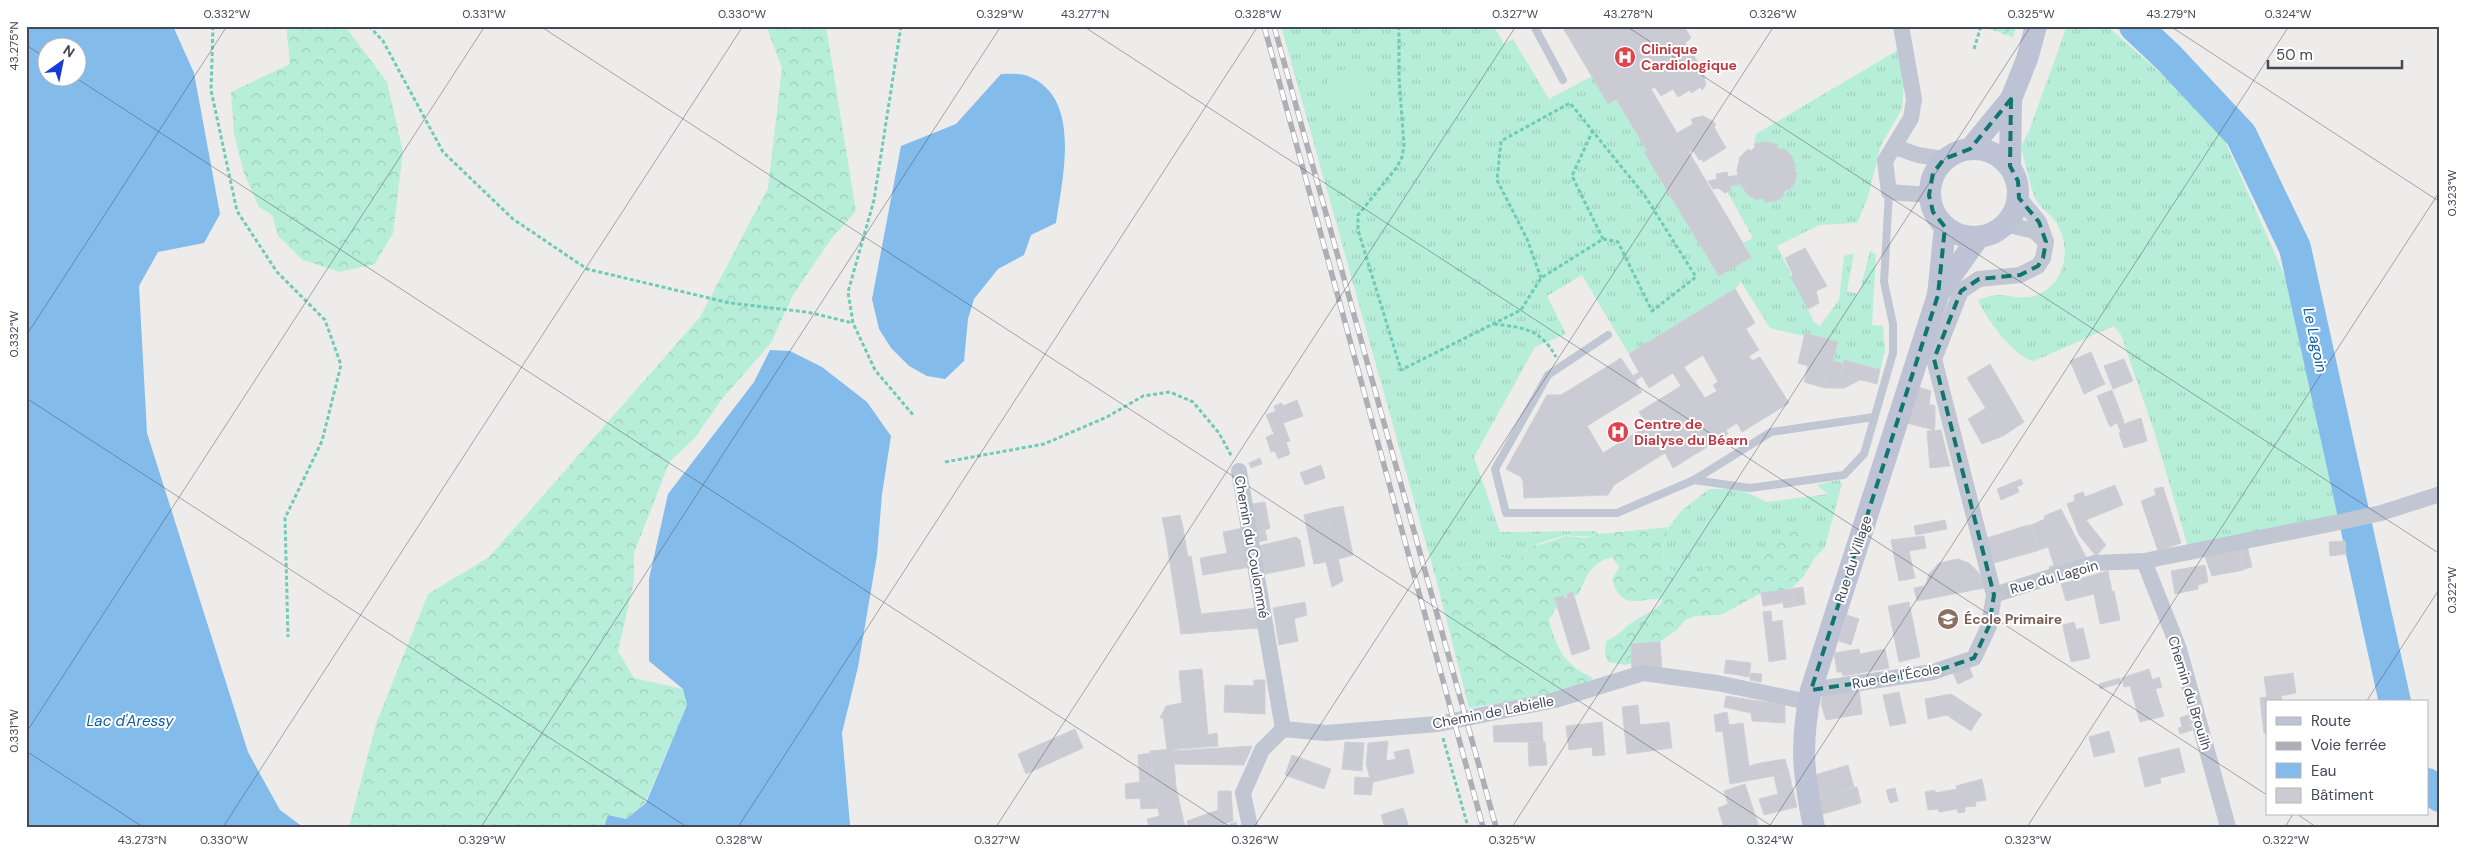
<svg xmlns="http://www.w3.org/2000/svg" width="2466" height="853" viewBox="0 0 2466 853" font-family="'DM Sans',sans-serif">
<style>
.grass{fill:url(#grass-tufts)}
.forest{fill:url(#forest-crowns)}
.garden{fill:url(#garden-furrows)}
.pitch{fill:#b7eeda}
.water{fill:#83bbeb;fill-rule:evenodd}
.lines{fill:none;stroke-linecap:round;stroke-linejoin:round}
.river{stroke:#83bbeb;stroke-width:32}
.building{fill:#cbcbd3;stroke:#cfcfd7;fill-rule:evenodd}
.path{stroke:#6fcbb6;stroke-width:3;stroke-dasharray:4 2.5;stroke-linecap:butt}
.lane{stroke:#c1c6d3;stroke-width:8}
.street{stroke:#c1c6d3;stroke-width:16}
.secondary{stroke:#bdc2d5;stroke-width:22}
.rail-casing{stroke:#adaeb6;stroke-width:5.5}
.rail{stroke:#fff;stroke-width:4;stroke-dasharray:11;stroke-linecap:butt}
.marked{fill:none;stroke:#0f766e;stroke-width:4;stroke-dasharray:10 6;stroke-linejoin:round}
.ticks{fill:none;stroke:#444958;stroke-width:1;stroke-opacity:0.45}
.labels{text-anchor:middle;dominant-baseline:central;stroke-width:4;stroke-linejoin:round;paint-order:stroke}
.health-label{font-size:14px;font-weight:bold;fill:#be3a42;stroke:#fff;text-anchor:start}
.street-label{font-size:14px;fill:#444958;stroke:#fff}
.education-label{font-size:14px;font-weight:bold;fill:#785e54;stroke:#fff;text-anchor:start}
.water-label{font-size:15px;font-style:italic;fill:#0b5ca4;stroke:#fff}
.neatline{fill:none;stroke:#444958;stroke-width:2}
.ticks-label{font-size:12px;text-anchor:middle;fill:#444958}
</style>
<defs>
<pattern id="grass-tufts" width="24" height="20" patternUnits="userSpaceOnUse" patternTransform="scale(1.25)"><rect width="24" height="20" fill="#b7eeda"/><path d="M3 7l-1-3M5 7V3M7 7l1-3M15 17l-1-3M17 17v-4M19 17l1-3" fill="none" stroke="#9fcebd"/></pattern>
<pattern id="forest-crowns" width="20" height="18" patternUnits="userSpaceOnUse" patternTransform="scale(1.25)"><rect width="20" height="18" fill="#b7eeda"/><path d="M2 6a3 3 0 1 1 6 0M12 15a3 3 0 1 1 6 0" fill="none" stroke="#9fcebd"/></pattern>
<pattern id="garden-furrows" width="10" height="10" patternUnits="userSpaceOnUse" patternTransform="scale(1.25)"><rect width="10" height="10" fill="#b7eeda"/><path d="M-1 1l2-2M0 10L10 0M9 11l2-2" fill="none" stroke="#9fcebd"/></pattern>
</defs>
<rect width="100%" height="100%" fill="#eeeceb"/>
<!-- grass -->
<g class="grass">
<path d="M1281,26H1494L1504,44L1513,39L1549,99L1592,76L1608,104L1616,99L1647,150L1645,152L1719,276L1751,256L1743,243L1753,238L1728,193L1731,186L1740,184L1748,195L1758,200L1759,198C1772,201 1770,205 1784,195L1783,193L1787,189L1789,190L1795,182L1797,173L1794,172L1793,167L1795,166L1791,155L1783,148L1781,150L1777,147V144L1766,142L1754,144L1756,134L1898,50L1904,83L1902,109L1881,145L1868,197L1857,223L1819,225L1777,246L1814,322L1820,326L1839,300L1844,256L1854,253L1847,291L1859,294L1870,251L1876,254L1872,325L1883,326L1885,351L1880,370L1845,360L1844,364L1833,361L1838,342L1806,333L1804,336L1770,328L1741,282L1735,289L1629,354L1582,275L1547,296L1566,334L1535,347L1474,457L1500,532L1594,531L1599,534C1584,539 1576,534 1563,536C1551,538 1541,544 1529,546L1522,557L1514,562L1503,557C1478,566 1453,558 1437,583Z"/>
<path d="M2067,26H2107L2189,98L2224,139L2287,281L2343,516L2188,547L2154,431L2121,335L2114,326L2034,361C2015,359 1985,317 1978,300C1984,298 1990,295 1996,295C2010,294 2023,301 2037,295C2067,283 2072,245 2055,221C2049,213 2039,207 2035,198C2029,182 2025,163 2021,146L2029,131Z"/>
<polygon points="1839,480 1842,484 1825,547 1814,559 1818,542 1813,532 1795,527 1753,559 1741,561 1730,558 1730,548 1697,575 1680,577 1664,563 1663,547 1669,527 1681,511 1709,489 1739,489 1767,502 1828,494 1817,485"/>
</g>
<!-- forest -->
<g class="forest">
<polygon points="286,26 345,26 387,82 403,152 393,233 375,264 340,272 303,260 278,236 272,215 259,207 244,173 234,134 231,92 290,64"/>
<polygon points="766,26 826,26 856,211 831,239 793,295 771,343 722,399 694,439 670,461 634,553 634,581 618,651 634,678 683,689 687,705 645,803 626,819 608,815 604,827 349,827 376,724 428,594 489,557 700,317 768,188 782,68"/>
<path d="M1669,527L1663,547L1664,563L1680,577L1697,575L1730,547V558C1767,570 1765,533 1793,527C1799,526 1807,530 1813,532L1818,542L1814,559L1804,576L1791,589L1761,593L1721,615L1696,616L1685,620L1678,629L1660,642L1631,644L1632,663L1625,665L1608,662L1605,653L1606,641C1617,637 1622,630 1631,623C1643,614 1655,613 1663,600C1641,595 1623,615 1612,579L1619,567L1612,557C1591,563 1586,576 1579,594L1574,596L1573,593L1567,594L1568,598L1565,599L1563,596L1555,598L1557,606L1549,620C1557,650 1564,664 1593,678L1588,685L1516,700L1469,708L1437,583C1453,558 1478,566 1503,557L1514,561L1522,557L1529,546L1542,544L1566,536L1586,538L1599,534Z"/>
</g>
<!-- garden -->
<polygon class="garden" points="1980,26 2016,26 2013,37"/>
<!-- pitch -->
<polygon class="pitch" points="1366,67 1370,99 1331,105 1326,72"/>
<!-- water -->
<g class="water">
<path d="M26,26H173L194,73L220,214L204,243L158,252L139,286L147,433L248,752L280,810L303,827H26ZM48,48H78V78H48Z"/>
<path d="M1001,74C1009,74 1021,73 1028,76C1083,98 1062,179 1056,223L1031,235L1024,255L998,269L974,299L968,319L964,361L945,379L927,376L909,366L891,348L879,329L872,299L901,146L956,124Z"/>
<polygon points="770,350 790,351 822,367 867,402 891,436 882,494 877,555 858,667 842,733 850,825 604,827 608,815 626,819 646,803 687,705 683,689 649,661 649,579 668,494 754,382"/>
</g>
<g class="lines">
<!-- river -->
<g class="river">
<polyline points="2135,26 2169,58 2241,135 2295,248 2395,702"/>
<polyline points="2427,784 2440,796"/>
</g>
</g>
<!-- building -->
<g class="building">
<polygon points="1562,26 1684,26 1691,38 1685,43 1702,68 1706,85 1702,90 1701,87 1691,93 1690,90 1678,97 1673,89 1661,96 1655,87 1651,89 1677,133 1647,150 1616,99 1608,104"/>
<polygon points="1703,116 1713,121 1716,125 1714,127 1726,148 1703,162 1702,159 1699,160 1693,150 1689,152 1751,257 1719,276 1644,152 1693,124 1691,120 1694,118"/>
<polygon points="1766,142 1777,144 1777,147 1781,150 1783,148 1791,155 1796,166 1793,167 1794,172 1797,172 1795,182 1789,191 1787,189 1783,193 1785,195 1776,201 1765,202 1764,199 1759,198 1758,200 1748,195 1740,184 1737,170 1740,157 1748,149 1751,151 1755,147 1754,144"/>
<polygon points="1727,172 1728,177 1738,175 1740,184 1731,186 1731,190 1725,193 1718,188 1713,189 1708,181 1717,179 1716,174"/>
<polygon points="1805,248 1827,286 1816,291 1819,303 1808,309 1791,277 1793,275 1785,258"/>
<path d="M1735,289L1755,323L1736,335L1752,361L1760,357L1789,403L1742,432L1737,423L1726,430L1728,434L1673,468L1665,453L1614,485L1608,495L1524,498L1523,481L1521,477L1506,469L1547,395H1561L1621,358L1633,376L1639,372L1629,354ZM1703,355L1718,382L1713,385L1717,391L1705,398L1684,367ZM1673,373L1681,386L1639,412L1647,426L1603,453L1587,426L1642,392L1635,381L1642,376L1649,388Z"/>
<polygon points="1746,329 1759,350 1749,356 1736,335"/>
<polygon points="1805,333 1838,342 1833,361 1843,364 1841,375 1798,363"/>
<polygon points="2091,352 2097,366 2076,375 2070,361"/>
<polygon points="2124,359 2133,381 2113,389 2104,366"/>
<polygon points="1844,360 1880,370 1877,384 1841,375"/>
<polygon points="1990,364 2024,422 2003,436 1967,378"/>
<polygon points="1808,366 1829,371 1825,388 1804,382"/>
<polygon points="2097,366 2105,384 2084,394 2076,375"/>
<polygon points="1829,371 1841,375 1860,380 1844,388 1825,388"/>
<polygon points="1918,387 1931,391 1929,404 1935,406 1935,426 1909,418"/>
<polygon points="2112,390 2123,419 2110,427 2097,396"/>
<polygon points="1297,400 1303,416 1286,422 1284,417 1287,416 1283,406"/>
<polygon points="1282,403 1287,416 1284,417 1286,422 1283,423 1290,441 1286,442 1290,454 1278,459 1275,451 1271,452 1266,437 1274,434 1266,415 1276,411 1274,406"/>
<polygon points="1986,408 2003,436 1982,444 1968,419"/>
<polygon points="1909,418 1935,426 1934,430 1907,423"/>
<polygon points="2141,418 2147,441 2124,448 2119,433 2126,431 2124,424"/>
<polygon points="2123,419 2126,431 2121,433 2117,422"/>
<polygon points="1941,430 1947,455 1929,456 1927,431"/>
<polygon points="1947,455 1950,466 1930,468 1929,456"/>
<polygon points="1260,458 1262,464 1251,468 1249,463"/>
<polygon points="1321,465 1325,478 1305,485 1300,473"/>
<polygon points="2021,479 2023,484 2017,487 2019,492 2001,500 1997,489"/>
<polygon points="2115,485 2123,505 2086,520 2106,545 2096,556 2079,535 2067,504 2075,501 2074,495 2083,492 2085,497"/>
<polygon points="2163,487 2181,543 2158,551 2141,501 2156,495 2154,489"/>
<polygon points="1265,502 1270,528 1257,533 1251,504"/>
<polygon points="1343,506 1353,555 1338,559 1328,509"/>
<polygon points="1328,509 1343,581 1332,587 1326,562 1314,564 1304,515"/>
<polygon points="2061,509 2089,563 2051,573 2049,567 2054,565 2048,547 2039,550 2031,525 2045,519 2044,516"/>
<polygon points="1180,515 1183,528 1165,531 1162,518"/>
<polygon points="1945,520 1947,529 1916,535 1914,526"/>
<polygon points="2031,525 2039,550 2033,552 2025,526"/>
<polygon points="2025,526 2033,552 1994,563 1987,538"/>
<polygon points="1183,528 1188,557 1191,556 1201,614 1257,608 1259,628 1181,634 1165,531"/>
<polygon points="1243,528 1250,567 1203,575 1200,558 1227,553 1223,532"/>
<polygon points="1265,530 1267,540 1258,542 1257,533"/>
<polygon points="1924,536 1926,548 1909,551 1915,578 1899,581 1891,540"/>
<polygon points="1296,537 1300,540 1305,566 1265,574 1259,546"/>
<polygon points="2345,541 2346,554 2330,556 2329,542"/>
<polygon points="2247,545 2252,567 2244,569 2239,547"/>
<polygon points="2239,547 2244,570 2212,576 2204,554"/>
<polygon points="1958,559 1969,563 1980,574 1925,586 1929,574 1939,563"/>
<polygon points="2205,565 2208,582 2198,585 2198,589 2175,594 2171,571"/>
<polygon points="2108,571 2111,586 2107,586 2104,572"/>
<polygon points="2104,572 2107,586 2111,586 2112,592 2114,591 2120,620 2100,624 2094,594 2066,601 2061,584"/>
<polygon points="1980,574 1984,588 1917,601 1914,588"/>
<polygon points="1803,587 1805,602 1794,604 1791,589"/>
<polygon points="1791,589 1793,601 1763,606 1761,593"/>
<polygon points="1573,592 1574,596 1568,598 1567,594"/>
<polygon points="1564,596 1565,599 1556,602 1554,598"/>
<polygon points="1574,596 1590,649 1572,655 1556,602"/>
<polygon points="1793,601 1794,604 1805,602 1806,604 1784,608 1783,603"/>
<polygon points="1305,602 1307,615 1294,619 1298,641 1279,645 1273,608"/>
<polygon points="1909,602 1920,657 1899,662 1888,606"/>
<polygon points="1771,611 1772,622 1782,620 1786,659 1769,662 1763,612"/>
<polygon points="1847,615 1859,619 1851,645 1839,641"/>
<polygon points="2074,622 2076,629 2064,632 2063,625"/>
<polygon points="2083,628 2090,658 2071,662 2064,632"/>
<polygon points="1660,642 1662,670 1632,673 1631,644"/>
<polygon points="1859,649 1860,654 1885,649 1889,668 1843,676 1842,672 1837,672 1834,653"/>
<polygon points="1726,660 1735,661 1733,674 1724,673"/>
<polygon points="1735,661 1751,663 1749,677 1733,674"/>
<polygon points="1968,664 1973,677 1958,684 1952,671"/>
<polygon points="1202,669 1203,679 1180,682 1179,671"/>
<polygon points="2149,669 2164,716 2140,722 2130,686 2124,687 2122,678"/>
<polygon points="1751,673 1762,674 1761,682 1750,680"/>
<polygon points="2293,673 2296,693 2281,696 2282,702 2267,702 2267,706 2261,707 2260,698 2267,697 2264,677"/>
<polygon points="2159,677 2162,687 2155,689 2152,680"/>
<polygon points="2120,678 2121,683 2100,689 2099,684"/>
<polygon points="1203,679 1208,735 1217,733 1218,746 1167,750 1163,718 1160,718 1166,706 1182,703 1180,682"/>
<polygon points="1254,680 1265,680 1265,714 1224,712 1225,685 1254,686"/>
<polygon points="1859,689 1862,714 1826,720 1821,704 1823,694"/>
<polygon points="1899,692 1906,723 1890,726 1883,695"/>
<polygon points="1951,694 1982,714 1975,724 1961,715 1957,722 1947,715 1928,719 1925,699"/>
<polygon points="1726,696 1785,705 1785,723 1752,721 1751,713 1724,707"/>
<polygon points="1638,705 1640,725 1669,722 1672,748 1627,754 1622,707"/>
<polygon points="2267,706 2267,726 2266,716 2262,717 2261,707"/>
<polygon points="1727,712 1729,725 1722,726 1723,731 1716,732 1714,715"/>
<polygon points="1961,715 1975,724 1971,731 1957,722"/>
<polygon points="2188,715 2192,730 2180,734 2178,728 2182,727 2180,718"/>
<polygon points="2266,716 2267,733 2264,733 2262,717"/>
<polygon points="1542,722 1543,742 1494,742 1493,726"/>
<polygon points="1602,722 1605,755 1593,756 1592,747 1569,750 1566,726"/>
<polygon points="1743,723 1751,780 1730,784 1722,726"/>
<polygon points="1075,729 1083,748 1026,774 1018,754"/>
<polygon points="2109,731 2115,752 2094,757 2089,737"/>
<polygon points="1388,741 1386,761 1396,759 1394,752 1409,749 1414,773 1373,782 1371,795 1354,794 1355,777 1370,778 1366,764 1368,743"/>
<polygon points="1345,742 1364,743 1362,771 1342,769"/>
<polygon points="1543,742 1545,742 1547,765 1529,766 1528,743"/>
<polygon points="1252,746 1244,765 1174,764 1173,751"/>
<polygon points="2179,748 2185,772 2160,778 2161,783 2145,787 2138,758"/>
<polygon points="1173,749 1176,787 1185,827 1162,827 1155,795 1150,751"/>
<polygon points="1151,753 1153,780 1140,782 1138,755"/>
<polygon points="1292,755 1331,769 1324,789 1285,775"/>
<polygon points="1785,759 1789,773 1763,778 1760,763"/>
<polygon points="1760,763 1763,778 1751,780 1749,766"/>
<polygon points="1848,765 1854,787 1818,797 1815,775"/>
<polygon points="1789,773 1797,807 1764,815 1759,799 1778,794 1774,776"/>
<polygon points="1982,779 1984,789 1974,791 1976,806 1965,807 1965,812 1958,813 1957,809 1939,812 1938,809 1928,810 1925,792 1935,790 1935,793 1957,789 1956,786"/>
<polygon points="1153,780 1158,808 1141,809 1140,798 1126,799 1125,784"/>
<polygon points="1745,784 1759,827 1735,827 1734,824 1724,827 1718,808 1728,804 1724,791"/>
<polygon points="1857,787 1861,803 1820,815 1815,798"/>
<polygon points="1895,788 1898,801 1890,803 1886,790"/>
<polygon points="1984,789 1986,800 1975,802 1974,791"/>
<polygon points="1218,791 1231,791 1233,821 1216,827 1188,827 1187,821 1218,810"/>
<polygon points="1403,808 1409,827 1385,827 1381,815"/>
<polygon points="1160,816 1162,827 1149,827 1147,819"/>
<polygon points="1236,822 1237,827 1221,827"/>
</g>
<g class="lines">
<!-- path -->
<g class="path">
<polyline points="213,26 211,90 237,211 277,272 325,320 341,365 322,441 285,518 288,637"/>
<polyline points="369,26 383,41 443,152 513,219 587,269 730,303 807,312 853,323"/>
<polyline points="901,26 874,200 848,292 853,323 875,370 914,416"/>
<polyline points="1399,26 1399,78 1404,145 1402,157 1397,167 1358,215 1358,230 1401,370 1521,310 1541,278 1603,239 1618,242 1652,311 1696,277 1645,196 1570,103 1501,141 1497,180 1527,239 1541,278"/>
<polyline points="1974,49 1981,26"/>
<polyline points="1593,130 1572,176 1603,239"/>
<path d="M1494,324C1524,328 1540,328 1556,357"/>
<polyline points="945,462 1044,444 1107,417 1143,396 1170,392 1193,402 1219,433 1232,457"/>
<polyline points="1443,738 1468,827"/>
</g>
<!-- lane -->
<g class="lane">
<polyline points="1534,26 1563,80"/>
<polyline points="1608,335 1548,375 1495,469 1506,513 1617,513 1694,480 1750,488 1844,475 1864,454 1893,353 1893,324 1884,282 1889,192"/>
<polyline points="1694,480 1771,432 1874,417"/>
</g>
<!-- street -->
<g class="street">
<polyline points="1901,26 1914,99 1911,118 1885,161 1889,192 1929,195"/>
<polyline points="1895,147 1918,155 1944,159"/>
<polyline points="2005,224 2034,231 2046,242"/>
<polyline points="1239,471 1283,729"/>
<polyline points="2144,561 2179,649 2228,827"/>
<polyline points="1994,595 2094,563 2144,561 2340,522 2381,513 2440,494"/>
<polyline points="1811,690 1933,672 1974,658 1989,626 1994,595 1934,359 1961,291 1979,279 2020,275 2038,266 2043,258 2046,242 2039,222 2019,198"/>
<polyline points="1250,827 1243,793 1262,750 1283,729 1326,733 1438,724 1555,700 1643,673 1717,683 1808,702"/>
</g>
<!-- secondary -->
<g class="secondary">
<circle cx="1974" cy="193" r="44"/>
<polyline points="1970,149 2011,99 2027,59 2036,26"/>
<polyline points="2010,166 2011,99"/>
<polyline points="1941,290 1978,238"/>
<path d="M1814,827C1803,774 1800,744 1811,690L1938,295L1945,227"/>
</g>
<!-- rail casing -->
<g class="rail-casing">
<g id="rail">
<polyline points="1264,26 1483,827"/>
<polyline points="1274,26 1496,827"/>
</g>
</g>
<!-- rail -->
<use href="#rail" class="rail"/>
</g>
<!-- marked area -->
<path class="marked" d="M2011,99L2010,166L2018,181L2019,198L2039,222L2046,242L2043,258L2038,266L2020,275L1979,279L1961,291L1934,359L1994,595L1989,626L1974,658L1933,672L1811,690L1938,295L1945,227L1933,212L1929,195L1933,173L1944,159L1970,149Z"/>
<!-- ticks -->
<path class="ticks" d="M540,26L1773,827M1083,26L2267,795M1626,26L2440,554M2170,26L2440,202M26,45L48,59M76,78L1230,827M26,336L227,26M26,398L687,827M2366,702L2440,588M26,733L485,26M26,751L143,827M2297,814L2316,827M223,827L743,26M481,827L1001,26M738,827L1258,26M996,827L1516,26M1254,827L1774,26M1512,827L2031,26M1769,827L2289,26M2027,827L2440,191M2285,827L2293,814"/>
<!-- icons -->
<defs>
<g id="hospital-disc" transform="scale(1.125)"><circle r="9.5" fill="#e0444e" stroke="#fff"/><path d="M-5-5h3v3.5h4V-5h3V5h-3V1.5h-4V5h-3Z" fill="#fff"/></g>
<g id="school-disc" transform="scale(1.125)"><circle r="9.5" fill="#8d6e63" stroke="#fff"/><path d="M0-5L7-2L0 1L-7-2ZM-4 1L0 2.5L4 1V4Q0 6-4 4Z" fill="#fff"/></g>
</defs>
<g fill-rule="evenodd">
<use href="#hospital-disc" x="1625" y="57"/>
<use href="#hospital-disc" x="1618" y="432"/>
<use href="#school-disc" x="1948" y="619"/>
</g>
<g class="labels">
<!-- health labels -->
<g class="health-label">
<text x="1641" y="49">Clinique<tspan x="1641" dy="16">Cardiologique</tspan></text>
<text x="1634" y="424">Centre de<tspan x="1634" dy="16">Dialyse du Béarn</tspan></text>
</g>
<!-- street labels -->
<g class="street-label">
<text transform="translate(1252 547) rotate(80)">Chemin du Coulommé</text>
<text transform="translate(1853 559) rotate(-72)">Rue du Village</text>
<text transform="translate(2054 577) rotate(-16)">Rue du Lagoin</text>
<text transform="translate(1896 676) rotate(-10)">Rue de l'École</text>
<text transform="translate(2190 693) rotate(73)">Chemin du Brouilh</text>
<text transform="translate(1493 712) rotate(-11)">Chemin de Labielle</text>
</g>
<!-- education labels -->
<g class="education-label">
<text x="1964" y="619">École Primaire</text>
</g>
<!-- water labels -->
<g class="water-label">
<text transform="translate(2315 340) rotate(78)">Le Lagoin</text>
<text x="130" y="721">Lac d'Aressy</text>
</g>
</g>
<!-- border -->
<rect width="2466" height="853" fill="none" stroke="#ffffff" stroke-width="55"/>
<!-- legend -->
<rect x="2266" y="700" width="162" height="115" fill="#ffffff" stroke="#b4b6bc"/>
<rect x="2276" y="717" width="25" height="8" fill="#bdc2d5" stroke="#b4b6bc"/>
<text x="2311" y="726" font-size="15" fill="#444958">Route</text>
<rect x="2276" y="742" width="25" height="8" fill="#adaeb6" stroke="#b4b6bc"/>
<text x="2311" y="750" font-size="15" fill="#444958">Voie ferrée</text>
<rect x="2276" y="763" width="25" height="15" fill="#83bbeb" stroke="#b4b6bc"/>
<text x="2311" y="776" font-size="15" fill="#444958">Eau</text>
<rect x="2276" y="788" width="25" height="15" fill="#cbcbd3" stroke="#b4b6bc"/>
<text x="2311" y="800" font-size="15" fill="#444958">Bâtiment</text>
<!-- north arrow -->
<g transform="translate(62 62) rotate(33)"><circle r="24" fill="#ffffff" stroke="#b4b6bc"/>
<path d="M0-4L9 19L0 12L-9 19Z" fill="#173bdb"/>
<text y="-8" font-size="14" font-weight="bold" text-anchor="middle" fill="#444958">N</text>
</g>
<!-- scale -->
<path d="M2268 60v8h134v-8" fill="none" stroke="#444958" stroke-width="2.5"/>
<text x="2276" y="60" font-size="15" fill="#444958" stroke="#ffffff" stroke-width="4" paint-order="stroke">50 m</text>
<rect x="28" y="28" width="2410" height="798" class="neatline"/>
<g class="ticks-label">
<text x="227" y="18">0.332°W</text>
<text x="484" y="18">0.331°W</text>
<text x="742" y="18">0.330°W</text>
<text x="1000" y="18">0.329°W</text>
<text x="1085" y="18">43.277°N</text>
<text x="1258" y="18">0.328°W</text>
<text x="1515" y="18">0.327°W</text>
<text x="1628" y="18">43.278°N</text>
<text x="1773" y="18">0.326°W</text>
<text x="2031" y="18">0.325°W</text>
<text x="2171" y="18">43.279°N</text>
<text x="2288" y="18">0.324°W</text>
<text transform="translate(14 46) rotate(-90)" y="4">43.275°N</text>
<text transform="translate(2452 193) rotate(-90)" y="4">0.323°W</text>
<text transform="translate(14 334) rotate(-90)" y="4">0.332°W</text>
<text transform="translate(2452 590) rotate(-90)" y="4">0.322°W</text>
<text transform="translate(14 731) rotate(-90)" y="4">0.331°W</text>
<text x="142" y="844">43.273°N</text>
<text x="224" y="844">0.330°W</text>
<text x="482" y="844">0.329°W</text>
<text x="739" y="844">0.328°W</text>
<text x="997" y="844">0.327°W</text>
<text x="1255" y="844">0.326°W</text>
<text x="1512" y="844">0.325°W</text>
<text x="1770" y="844">0.324°W</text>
<text x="2028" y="844">0.323°W</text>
<text x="2286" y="844">0.322°W</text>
</g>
</svg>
